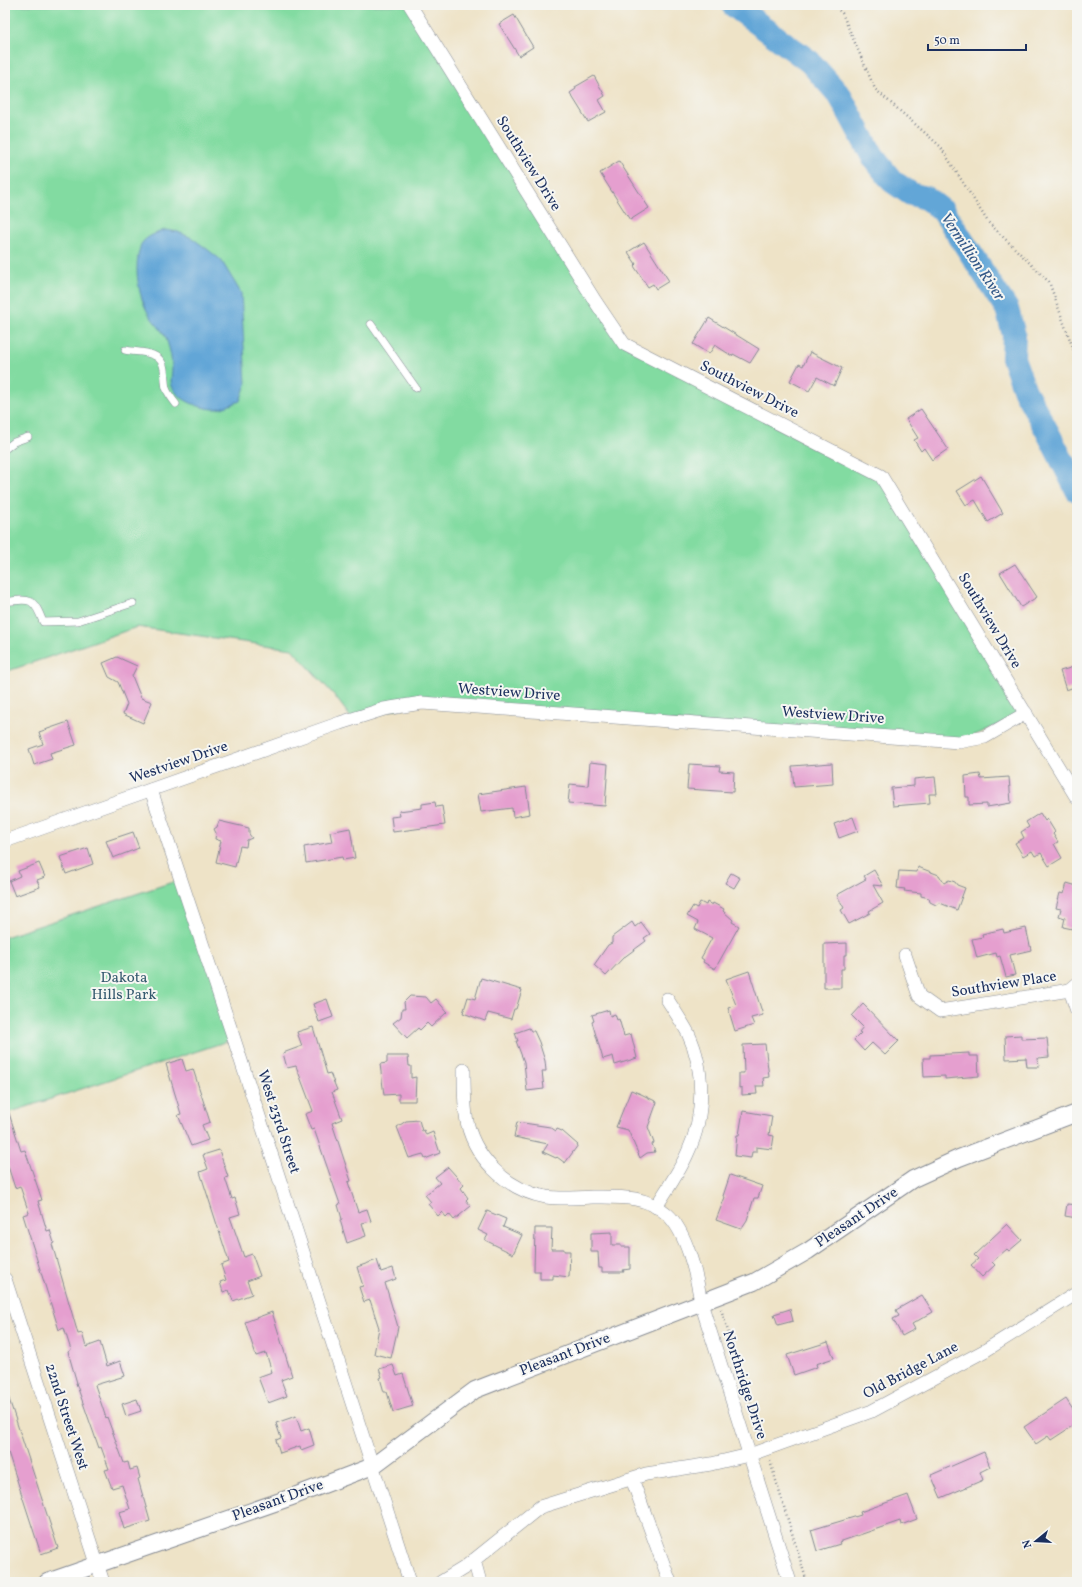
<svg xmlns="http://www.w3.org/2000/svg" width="1082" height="1587" viewBox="0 0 1082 1587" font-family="Vollkorn,serif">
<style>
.green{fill:#82dba1;stroke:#4e8580}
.water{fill:#62a6d7;stroke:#3e6a9a}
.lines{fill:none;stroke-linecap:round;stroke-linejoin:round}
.river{stroke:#62a6d7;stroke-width:24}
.building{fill:#e59fcf}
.service-casing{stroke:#848992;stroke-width:8}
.minor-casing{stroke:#848992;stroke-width:14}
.tertiary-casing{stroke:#848992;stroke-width:18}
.path{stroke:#848992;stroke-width:2.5;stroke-dasharray:1 3;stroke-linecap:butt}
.service{stroke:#fff;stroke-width:7}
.minor{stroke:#fff;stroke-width:13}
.tertiary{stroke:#fff;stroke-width:16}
.labels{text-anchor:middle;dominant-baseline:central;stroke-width:4;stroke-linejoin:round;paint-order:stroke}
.street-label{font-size:15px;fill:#1b2f5e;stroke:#f6f6f2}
.park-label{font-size:15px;fill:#355a6f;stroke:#f6f6f2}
.water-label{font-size:16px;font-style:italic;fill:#345988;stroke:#f6f6f2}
</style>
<rect width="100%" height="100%" fill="#f6f6f2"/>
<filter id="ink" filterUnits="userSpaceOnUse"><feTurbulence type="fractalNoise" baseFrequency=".025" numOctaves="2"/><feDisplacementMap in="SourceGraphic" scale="8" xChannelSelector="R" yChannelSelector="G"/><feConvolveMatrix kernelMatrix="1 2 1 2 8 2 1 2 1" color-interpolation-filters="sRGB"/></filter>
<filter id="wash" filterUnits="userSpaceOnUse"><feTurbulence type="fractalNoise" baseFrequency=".012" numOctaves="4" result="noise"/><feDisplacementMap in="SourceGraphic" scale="16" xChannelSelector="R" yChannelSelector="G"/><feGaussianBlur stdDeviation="0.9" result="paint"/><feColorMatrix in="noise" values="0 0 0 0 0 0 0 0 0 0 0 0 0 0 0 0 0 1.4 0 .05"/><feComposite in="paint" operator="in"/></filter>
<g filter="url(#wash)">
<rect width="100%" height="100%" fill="#eee3c7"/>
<!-- green -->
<g class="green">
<polygon points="5,5 410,5 624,344 881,476 1026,713 959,742 422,703 352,719 334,695 292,649 137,627 5,672"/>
<polygon points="182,879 234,1039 5,1114 5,937"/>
</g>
<!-- water -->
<path class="water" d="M165,230L178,232L192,238L207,249L221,260L241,293L246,384L240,401C232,404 224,408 216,409C202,409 178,401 172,386C170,381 172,374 172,368C172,359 170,350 167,341C164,331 156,325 150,316C139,299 134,271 139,252C140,249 140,245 142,243C147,236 157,233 165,230Z"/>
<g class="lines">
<!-- river -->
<polyline class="river" points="733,5 810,62 840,96 873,157 892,181 911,194 926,198 943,211 1007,309 1014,335 1013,358 1025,391 1047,431 1077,490"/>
</g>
<g id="blocks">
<!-- building -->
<g class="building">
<polygon points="514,15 533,47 519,56 499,24"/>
<polygon points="594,76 605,96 599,100 606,112 588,122 570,93 576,89 575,87"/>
<polygon points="619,161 649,208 630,220 600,173"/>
<polygon points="644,242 669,281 656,289 653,284 648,287 634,266 636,264 628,252"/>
<polygon points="709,318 759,349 750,363 733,354 732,356 715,345 709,354 693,344"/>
<polygon points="810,352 842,368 834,386 817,377 809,391 790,381 799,364 803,366"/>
<polygon points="921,409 948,449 932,460 924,448 921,451 914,440 918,438 906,419"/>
<polygon points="981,476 1003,513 988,522 975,500 966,505 957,491"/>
<polygon points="1015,564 1037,597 1021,607 1000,573"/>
<polygon points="117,657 137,666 132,676 141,698 152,702 143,723 123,714 127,704 118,682 109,677 103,663"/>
<polygon points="1077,666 1077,686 1066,690 1060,671"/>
<polygon points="68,722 76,745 50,753 52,759 34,765 29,749 43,744 39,732"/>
<polygon points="590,762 608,764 605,806 568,803 570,784 588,786"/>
<polygon points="832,763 833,784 794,787 792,766"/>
<polygon points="689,764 720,766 719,771 734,772 733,792 687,789"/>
<polygon points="980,774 981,779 1009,777 1011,803 987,807 987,804 969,805 969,797 966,797 965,776"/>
<polygon points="935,777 937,794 929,794 930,803 893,806 891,788 914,786 914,779"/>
<polygon points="526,787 530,814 513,817 512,808 481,812 478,794"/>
<polygon points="435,802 436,807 442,806 445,825 393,832 391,817 400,816 399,811 422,808 422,804"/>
<polygon points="1040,813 1045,821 1047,819 1055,832 1053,834 1058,842 1054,844 1062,858 1049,866 1041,853 1035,856 1032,851 1023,856 1015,843 1024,838 1021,832 1029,827 1026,822"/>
<polygon points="853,817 858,831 839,838 834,824"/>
<polygon points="219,821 249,828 249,834 252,838 247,840 246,847 240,846 235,867 216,862 221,841 215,839 216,833 214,829 217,827"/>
<polygon points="350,828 355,858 343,860 342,857 306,863 304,847 332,842 330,832"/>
<polygon points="133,832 139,848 113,858 106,841"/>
<polygon points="88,848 93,864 66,874 60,857"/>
<polygon points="39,863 45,877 37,880 40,887 15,896 9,881 20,876 18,871"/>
<polygon points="918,867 939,875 944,883 949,880 955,882 957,885 965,888 957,910 940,903 936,905 930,902 929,898 921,896 921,893 904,891 905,889 897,888 899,871 917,872"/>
<polygon points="874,870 883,886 873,885 883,903 869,911 870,913 849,924 841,910 844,908 837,895 866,879 864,876"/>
<polygon points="731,873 740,878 734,888 725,883"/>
<polygon points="1067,883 1077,886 1077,930 1063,927 1065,918 1059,916 1061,909 1056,908 1060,893 1064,894"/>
<polygon points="700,902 706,905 707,902 712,905 713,903 724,909 723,911 733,920 732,922 739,926 715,969 703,962 704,960 701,958 712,938 695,929 698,922 687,916 693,906 697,908"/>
<polygon points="632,922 635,927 641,922 650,934 644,938 646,941 623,958 606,976 594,965 608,945 612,943 612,937"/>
<polygon points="1026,928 1031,950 1010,955 1015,975 1006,977 1000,956 997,957 996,953 977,958 972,939 983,937 982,934 1003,929 1004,933"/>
<polygon points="847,943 847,955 844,955 844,969 841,969 841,988 824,988 824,944"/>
<polygon points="749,971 763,1015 751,1018 754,1025 735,1031 728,1008 736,1005 726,979"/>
<polygon points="481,978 522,990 516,1009 514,1009 511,1019 488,1013 485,1021 463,1013 468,997 475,999"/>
<polygon points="410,996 426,997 431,1003 436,999 447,1012 431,1027 427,1023 420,1030 418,1028 407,1038 393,1023 401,1017 402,1009 405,1009 404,1002"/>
<polygon points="327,999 333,1017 319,1022 313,1004"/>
<polygon points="863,1004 899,1041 885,1055 872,1043 864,1051 854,1040 861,1033 859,1032 863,1027 852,1016"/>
<polygon points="609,1010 610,1016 615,1014 617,1020 619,1019 624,1036 631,1034 637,1058 615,1065 613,1056 603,1059 592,1022 594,1021 592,1015"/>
<polygon points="313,1027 327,1074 330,1073 337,1090 332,1092 342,1119 332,1123 351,1181 348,1182 358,1212 367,1209 371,1221 362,1223 366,1236 347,1243 340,1220 342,1219 338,1205 340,1204 314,1129 311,1130 305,1114 313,1111 296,1066 287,1068 283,1053 302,1046 297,1032"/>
<polygon points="529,1028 531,1031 534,1031 539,1042 545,1061 546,1071 542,1071 544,1089 527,1091 524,1062 516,1041 518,1041 515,1033"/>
<polygon points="1021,1035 1021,1039 1047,1038 1049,1057 1038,1058 1039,1067 1027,1067 1026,1058 1006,1059 1005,1036"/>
<polygon points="765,1044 769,1077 763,1078 764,1086 756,1086 757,1094 742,1095 742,1087 739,1088 739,1073 744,1073 743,1045"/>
<polygon points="969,1053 969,1056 978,1056 979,1076 945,1079 945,1076 924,1077 923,1058 930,1058 930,1055"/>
<polygon points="387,1056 408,1056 409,1066 411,1066 411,1078 416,1077 415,1101 399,1101 399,1094 384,1095 380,1064 387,1063"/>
<polygon points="182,1059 186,1071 193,1069 210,1122 202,1125 208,1140 191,1146 178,1115 181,1114 166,1064"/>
<polygon points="631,1090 641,1094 657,1102 648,1127 654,1143 652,1144 655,1152 647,1153 640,1158 628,1130 616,1127"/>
<polygon points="5,1107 7,1107 21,1151 25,1150 42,1200 38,1201 47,1231 50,1230 54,1243 52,1244 78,1334 82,1333 86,1347 100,1342 107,1366 120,1361 125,1376 95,1385 106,1418 107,1417 124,1463 128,1462 130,1470 137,1468 140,1478 138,1479 150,1521 124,1529 119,1512 130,1509 122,1485 112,1488 105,1470 109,1469 101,1447 99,1448 76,1383 77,1383 68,1352 71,1350 64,1328 59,1330 23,1215 29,1213 20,1186 15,1188 5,1157"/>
<polygon points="743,1111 772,1116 769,1135 774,1136 772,1149 756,1147 756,1152 752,1152 751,1158 735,1156 737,1135 739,1135"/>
<polygon points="419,1120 422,1131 424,1130 426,1135 433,1132 440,1153 425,1159 423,1154 409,1158 397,1127 406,1121"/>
<polygon points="517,1122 550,1127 556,1131 557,1129 562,1131 578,1145 565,1163 557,1157 556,1158 543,1152 548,1144 514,1137"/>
<polygon points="219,1150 228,1177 225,1178 232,1199 235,1198 240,1214 230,1217 244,1257 252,1254 260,1276 247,1281 252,1294 233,1301 229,1290 223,1292 220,1282 226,1280 221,1265 229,1262 200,1172 208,1169 203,1155"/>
<polygon points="448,1167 464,1185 461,1188 468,1198 466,1200 471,1206 454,1220 449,1214 446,1217 442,1212 438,1216 428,1204 431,1202 425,1195 440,1183 435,1177"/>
<polygon points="730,1175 762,1186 758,1198 754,1198 747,1220 741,1229 716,1220 725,1197 723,1196"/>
<polygon points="1067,1204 1077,1205 1077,1218 1065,1216"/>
<polygon points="487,1211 506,1219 503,1227 522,1235 513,1254 485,1240 488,1235 478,1230"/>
<polygon points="1007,1224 1022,1240 1009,1251 1007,1249 992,1262 995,1265 982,1277 971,1265 978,1259 974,1255"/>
<polygon points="535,1228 552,1228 551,1249 564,1249 564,1251 570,1251 569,1277 553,1275 553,1279 540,1279 540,1271 534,1271"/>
<polygon points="612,1232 612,1245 621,1245 621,1247 630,1247 630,1269 623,1270 624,1272 602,1272 602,1268 599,1268 598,1252 591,1252 591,1233"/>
<polygon points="377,1260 381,1272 393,1268 396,1279 385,1283 398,1327 391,1358 374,1354 379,1328 370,1300 364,1302 359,1287 363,1286 357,1267"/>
<polygon points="922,1295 933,1312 912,1324 915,1329 902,1336 893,1319 899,1316 896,1310"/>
<polygon points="790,1309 793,1321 778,1325 774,1314"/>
<polygon points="272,1312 292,1376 281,1380 287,1396 268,1403 258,1377 272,1372 266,1353 256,1356 245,1322"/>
<polygon points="828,1342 834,1358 816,1364 817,1367 794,1375 787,1355"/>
<polygon points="393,1365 397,1376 403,1374 413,1406 393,1412 387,1392 384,1392 380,1378 382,1377 379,1369"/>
<polygon points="5,1393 7,1393 58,1548 41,1554 5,1443"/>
<polygon points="137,1399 141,1411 126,1416 122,1404"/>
<polygon points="1066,1399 1077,1416 1077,1423 1051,1440 1048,1436 1036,1444 1024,1427"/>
<polygon points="296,1416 301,1431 309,1428 314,1445 301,1450 300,1446 280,1453 276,1440 281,1438 276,1423"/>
<polygon points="984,1452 990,1467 980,1472 983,1480 941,1498 931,1475"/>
<polygon points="908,1495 917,1519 901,1525 900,1521 839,1542 840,1544 817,1551 811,1530 861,1515 860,1512"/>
</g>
</g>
</g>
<g filter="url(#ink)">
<use href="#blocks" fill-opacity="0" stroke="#848992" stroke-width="1"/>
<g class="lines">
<!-- service casing -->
<g class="service-casing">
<g id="service">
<polyline points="371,324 416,388"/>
<path d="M125,350C134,352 145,351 153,355C168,361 163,375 166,388C168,394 172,399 176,404"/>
<polyline points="5,449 14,442 28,437"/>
<path d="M5,602C31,598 34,598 43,622L78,621L133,603"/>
</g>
</g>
<!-- minor casing -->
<g class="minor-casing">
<g id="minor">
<polyline points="410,5 595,301 624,344 881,476 1077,798"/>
<polyline points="151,790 234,1039 410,1582"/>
<polyline points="5,841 340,723 384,709 422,703 959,742 985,737 1026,713"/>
<polyline points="905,955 919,996 940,1011 1070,990"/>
<polyline points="1077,984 1070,990 1077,1011"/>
<path d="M464,1070C464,1085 464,1101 466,1116C472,1156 506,1190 546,1197C561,1199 577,1198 592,1197C619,1197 645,1195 667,1214C687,1232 697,1277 701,1303L790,1582"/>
<path d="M656,1207C667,1189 680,1171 688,1152C705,1116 705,1069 688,1033C682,1022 674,1010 667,999"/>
<polyline points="5,1279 103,1582"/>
<polyline points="632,1479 670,1582"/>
<polyline points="474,1560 480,1582"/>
<polyline points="441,1582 464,1568 540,1507 646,1474 711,1464 749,1455 872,1411 986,1350 1077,1293"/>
</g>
</g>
<!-- tertiary casing -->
<g class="tertiary-casing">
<polyline id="tertiary" points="47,1582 289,1498 373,1466 475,1390 754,1282 808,1251 913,1179 959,1158 1077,1113"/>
</g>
<!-- path -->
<g class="path">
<polyline points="833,5 842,13 875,89 940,146 988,222 1049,282 1077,359"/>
<polyline points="721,1309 762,1437"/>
<polyline points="770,1461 807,1582"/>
</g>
<!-- service -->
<use href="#service" class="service"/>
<!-- minor -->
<use href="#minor" class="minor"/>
<!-- tertiary -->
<use href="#tertiary" class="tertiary"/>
</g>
</g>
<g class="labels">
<!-- street labels -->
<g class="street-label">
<text transform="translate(528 164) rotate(58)">Southview Drive</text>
<text transform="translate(749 390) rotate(27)">Southview Drive</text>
<text transform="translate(989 621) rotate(59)">Southview Drive</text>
<text transform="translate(509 693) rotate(4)">Westview Drive</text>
<text transform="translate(833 716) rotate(4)">Westview Drive</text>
<text transform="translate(179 763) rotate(-19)">Westview Drive</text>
<text transform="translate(1004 985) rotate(-9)">Southview Place</text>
<text transform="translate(278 1122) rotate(72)">West 23rd Street</text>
<text transform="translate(857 1218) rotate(-34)">Pleasant Drive</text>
<text transform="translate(565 1355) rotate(-21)">Pleasant Drive</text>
<text transform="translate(911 1371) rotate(-28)">Old Bridge Lane</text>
<text transform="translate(744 1385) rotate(72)">Northridge Drive</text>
<text transform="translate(66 1417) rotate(72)">22nd Street West</text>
<text transform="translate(278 1501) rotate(-20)">Pleasant Drive</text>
</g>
<!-- park labels -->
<g class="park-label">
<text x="124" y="978">Dakota<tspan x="124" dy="17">Hills Park</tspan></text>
</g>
<!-- water labels -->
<g class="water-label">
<text transform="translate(972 257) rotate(56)">Vermillion River</text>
</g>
</g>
<!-- margin -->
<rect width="1082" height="1587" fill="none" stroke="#f6f6f2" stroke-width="20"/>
<!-- north arrow -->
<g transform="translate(1036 1541) rotate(252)" stroke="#f6f6f2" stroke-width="3" paint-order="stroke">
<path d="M0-3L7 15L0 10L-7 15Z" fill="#1b2f5e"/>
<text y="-6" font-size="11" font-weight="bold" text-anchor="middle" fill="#1b2f5e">N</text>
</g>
<!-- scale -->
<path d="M928 44v6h98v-6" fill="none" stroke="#1b2f5e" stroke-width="2"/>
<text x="934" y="44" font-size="12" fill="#1b2f5e" stroke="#f6f6f2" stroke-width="3" paint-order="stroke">50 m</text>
</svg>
